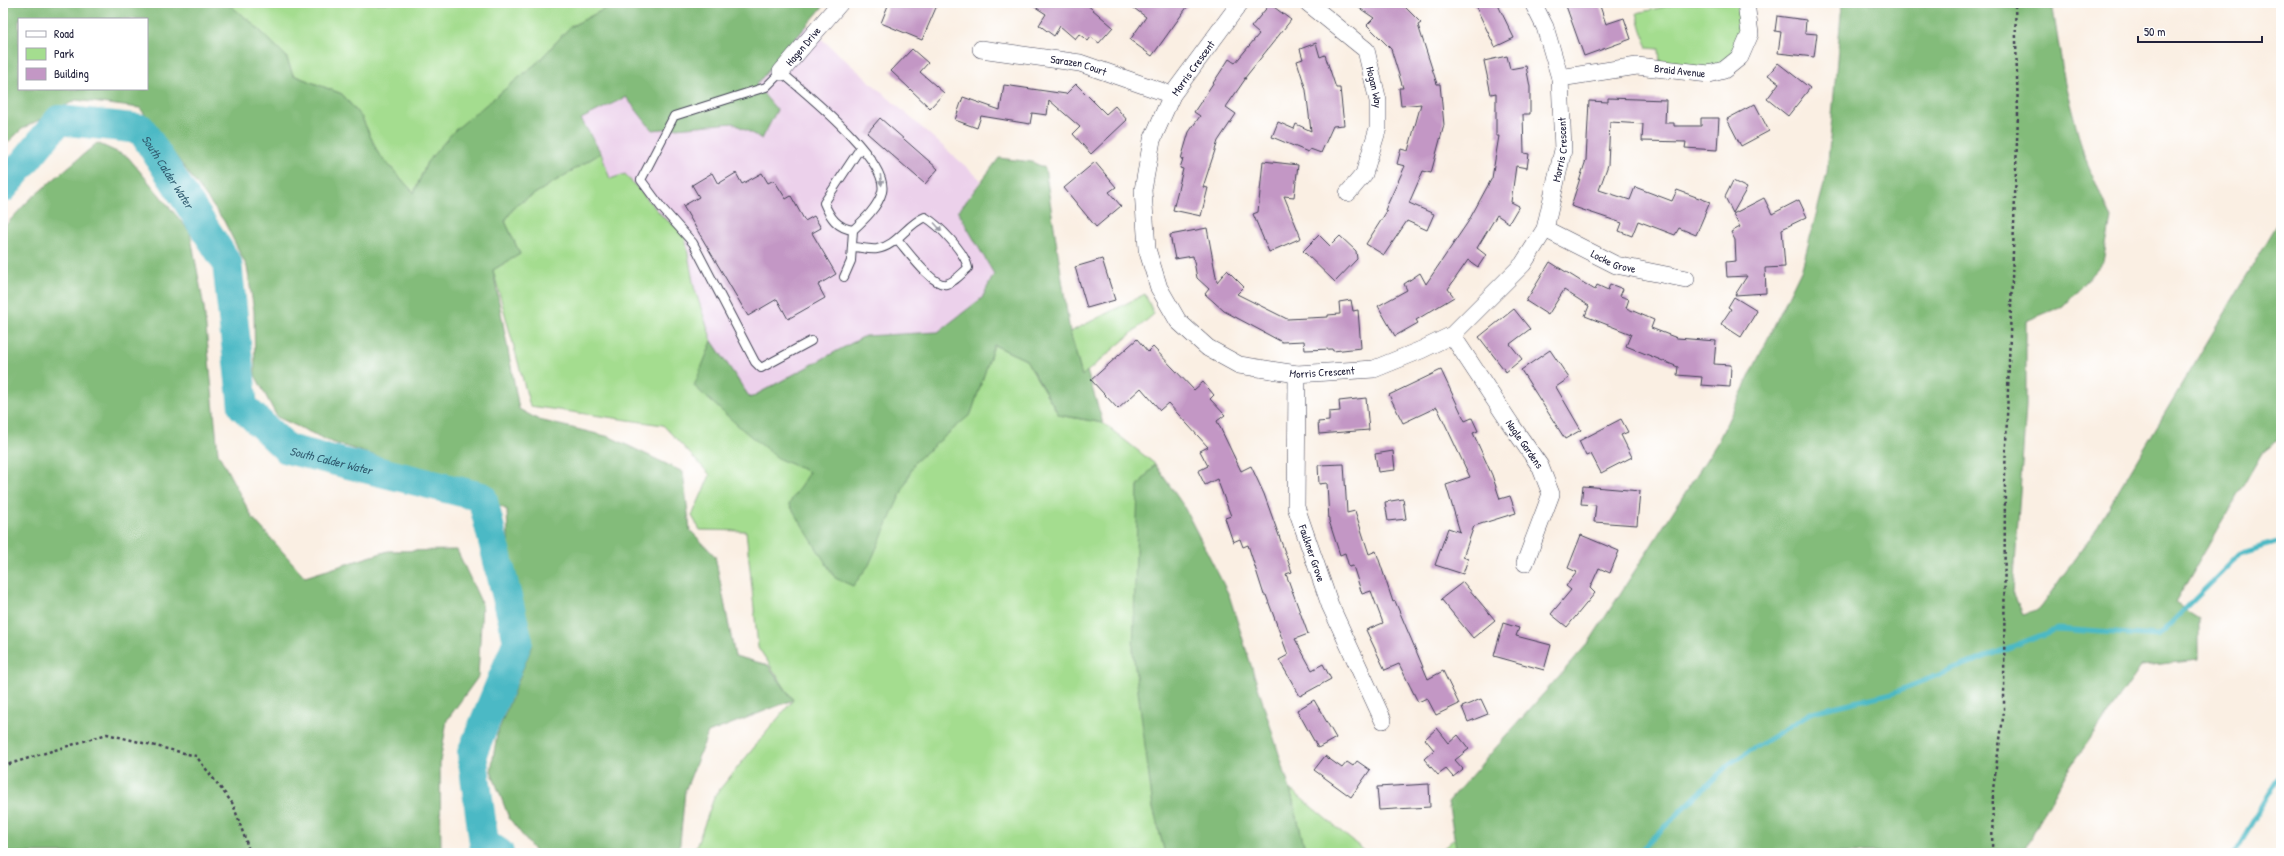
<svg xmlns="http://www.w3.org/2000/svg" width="2284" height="856" viewBox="0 0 2284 856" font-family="'Patrick Hand',sans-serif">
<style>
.built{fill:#ecd1eb}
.green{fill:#a4dd8f;stroke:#638065}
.forest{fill:#83bc7a;stroke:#526f5a;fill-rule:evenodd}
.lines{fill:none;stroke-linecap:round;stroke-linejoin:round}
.stream{stroke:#4bb9c5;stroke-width:5}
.river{stroke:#4bb9c5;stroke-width:30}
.building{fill:#c397c5}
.service-casing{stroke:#424154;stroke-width:10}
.minor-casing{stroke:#424154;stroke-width:18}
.path{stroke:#424154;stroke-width:2.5;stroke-dasharray:3 3;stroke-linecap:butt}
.service{stroke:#fff;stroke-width:8}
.minor{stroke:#fff;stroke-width:17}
.oneway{fill:#9c9ca7}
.labels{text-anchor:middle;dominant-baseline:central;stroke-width:3;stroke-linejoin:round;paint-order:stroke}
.street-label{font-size:11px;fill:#22223b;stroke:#fff}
.water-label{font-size:12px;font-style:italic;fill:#325e72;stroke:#fff}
</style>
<rect width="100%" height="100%" fill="#fff"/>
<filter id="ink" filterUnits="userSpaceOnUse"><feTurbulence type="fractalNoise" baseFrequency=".025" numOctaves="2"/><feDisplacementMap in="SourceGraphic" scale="8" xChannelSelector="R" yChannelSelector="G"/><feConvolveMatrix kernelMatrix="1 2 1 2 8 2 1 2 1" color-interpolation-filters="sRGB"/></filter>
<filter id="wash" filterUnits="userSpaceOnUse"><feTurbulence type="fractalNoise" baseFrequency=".012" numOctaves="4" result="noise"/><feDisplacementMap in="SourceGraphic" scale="16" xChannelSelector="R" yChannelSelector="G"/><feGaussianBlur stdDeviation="0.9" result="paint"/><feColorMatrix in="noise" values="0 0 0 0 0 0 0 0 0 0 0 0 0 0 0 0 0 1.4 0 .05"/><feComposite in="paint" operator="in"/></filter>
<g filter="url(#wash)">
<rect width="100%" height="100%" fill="#faefe3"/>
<!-- built -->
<polygon class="built" points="807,26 981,180 958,212 994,274 982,298 938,332 865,336 750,398 712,341 694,287 684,232 663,220 610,179 601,153 581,119 626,97 652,129 734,123 762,138 755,85"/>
<!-- green -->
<g class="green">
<polygon points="227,3 616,3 570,27 538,62 501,93 427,162 414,193 378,153 362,118 342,94 293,75 286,56 252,23"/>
<polygon points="1681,3 1744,3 1745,30 1737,51 1723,64 1708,69 1660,64 1659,49 1647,48 1637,13"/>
<polygon points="601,153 610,179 625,174 664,218 684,232 694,287 712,341 750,398 865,336 971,413 994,345 1026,360 1059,415 1103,423 1155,464 1138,486 1153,808 1165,853 694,853 715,795 793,700 758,647 746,531 700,530 692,516 710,475 663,425 530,406 493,270 520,254 505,221 515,206"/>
<polygon points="1145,294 1154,314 1082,376 1070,332"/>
<polygon points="1290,789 1367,853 1306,853"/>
<polygon points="1454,839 1463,853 1438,853"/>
</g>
<!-- forest -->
<g class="forest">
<path d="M3,3H227L252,23L286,56L293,75L342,94L362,118L378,153L414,193L427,162L455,130L538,62L570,27L616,3H826L756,85L777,110L762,139L733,123L652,130L626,97L581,119L601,153L515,206L505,221L520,254L493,270L519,409L539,420L610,437L683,472L690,530L715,556L735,656L768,665L793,700L708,733L685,791L679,853H536L509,818L491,771L497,734L532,646L509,563L507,510L454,480L331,442L277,417L255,375L254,311L247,267L224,221L140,108L76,100L22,129L3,147ZM19,19H147V89H19Z"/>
<polygon points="1842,3 2052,3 2065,84 2084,155 2111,219 2103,262 2063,306 2026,321 2026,406 2013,593 2023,614 2039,609 2094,532 2281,218 2281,438 2262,453 2175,603 2199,618 2199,660 2141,666 2067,772 2022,853 1459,853 1456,848 1448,802 1589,642 1717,443 1802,268 1827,173"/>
<polygon points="97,143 128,157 190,232 204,307 218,453 252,517 305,577 388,551 457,550 482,604 478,677 447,720 440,762 441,853 3,853 3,228 28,201"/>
<polygon points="999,158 1032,162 1045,168 1070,332 1082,376 1087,371 1103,423 1059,415 1026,360 994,345 971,414 915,462 869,565 853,586 835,578 789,504 809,472 779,459 743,430 694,386 712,341 750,398 865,336 938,332 982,298 994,274 958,212"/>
<polygon points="1155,464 1183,505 1229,595 1290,789 1306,853 1165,853 1153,808 1133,652 1138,486"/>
</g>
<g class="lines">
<!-- stream -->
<g class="stream">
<polyline points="1638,853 1729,764 1812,712 1892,693 2057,629 2158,636 2241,553 2281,541"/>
<polyline points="2234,853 2281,774"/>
</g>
<!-- river -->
<path class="river" id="s1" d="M3,188L59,120L141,129L227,263L243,407L287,449L482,497L518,641L472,753L484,843L499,853"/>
</g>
<g id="blocks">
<!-- building -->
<g class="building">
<polygon points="889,3 938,3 922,40 881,23"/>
<polygon points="1029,3 1085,3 1113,27 1099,43 1091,37 1088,41 1079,34 1075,39 1060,26 1054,36 1039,25 1046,14"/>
<polygon points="1127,3 1190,3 1152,56 1130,40 1146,17"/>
<polygon points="1352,3 1401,3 1421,23 1418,25 1437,84 1440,84 1444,125 1431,173 1423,171 1409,203 1434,214 1427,230 1407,221 1384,255 1366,244 1387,211 1385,210 1405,166 1397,164 1401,149 1408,151 1421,104 1401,106 1399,88 1403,88 1391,49 1367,25 1374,18"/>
<polygon points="1474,3 1497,3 1514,38 1495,47"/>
<polygon points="1565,3 1599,3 1606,24 1624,18 1631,39 1584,56"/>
<polygon points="1270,4 1291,20 1244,79 1246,78 1226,107 1236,114 1218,141 1203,187 1208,188 1201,216 1173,210 1183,169 1180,168 1183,159 1181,159 1189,132 1200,116 1194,112 1229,59 1235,63 1259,34 1251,27"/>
<polygon points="1777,16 1806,20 1805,33 1817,34 1814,57 1778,53 1781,32 1775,31"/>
<polygon points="1316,43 1320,57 1325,55 1336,88 1340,88 1344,125 1333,126 1321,153 1310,149 1308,152 1272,137 1278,122 1294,129 1296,124 1311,131 1306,90 1297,61 1303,59 1300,49"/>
<polygon points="912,49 928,63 920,72 944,93 930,108 891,71"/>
<polygon points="1507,56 1510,69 1526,66 1530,87 1530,114 1523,114 1524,153 1529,154 1527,168 1516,166 1511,202 1519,206 1509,223 1497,215 1477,248 1486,255 1478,267 1468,260 1448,289 1454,297 1416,320 1418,323 1395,336 1378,306 1407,290 1404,284 1420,273 1426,284 1468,222 1492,178 1499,136 1496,136 1496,93 1491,94 1484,61"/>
<polygon points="1778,63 1810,88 1788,116 1767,99 1779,83 1768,75"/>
<polygon points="1076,84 1106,114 1115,106 1127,120 1091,154 1073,134 1080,127 1049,100 1047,115 1032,113 1030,124 981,116 977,128 955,120 963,97 1000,110 1004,85 1066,94"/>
<polygon points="1608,98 1666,100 1665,123 1674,123 1674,126 1701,126 1701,118 1719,118 1717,150 1685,148 1686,142 1642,141 1643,124 1610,122 1608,165 1599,190 1630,200 1635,187 1672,201 1677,190 1710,202 1696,235 1679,228 1675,235 1638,221 1632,236 1619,231 1622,223 1571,206 1586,160 1589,101 1608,102"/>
<polygon points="1755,104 1769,131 1741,146 1727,119"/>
<polygon points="880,118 938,169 925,184 867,133"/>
<polygon points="1263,161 1298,165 1294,197 1284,196 1301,238 1269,252 1253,214 1258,212"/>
<polygon points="1095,162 1116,187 1109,192 1121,206 1096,227 1064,188"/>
<polygon points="712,173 718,184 736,173 742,184 762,173 768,183 774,180 786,199 791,196 805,221 814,216 821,228 812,233 836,274 818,285 825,298 788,319 777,299 748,316 683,206 699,197 692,185"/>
<polygon points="1733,181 1747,188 1733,213 1725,197"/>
<polygon points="1764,198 1772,214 1799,200 1807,217 1782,229 1785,267 1765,268 1766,293 1735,295 1747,276 1727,277 1726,262 1736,261 1735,240 1731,232 1740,227 1733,214"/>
<polygon points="1207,228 1217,282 1227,270 1244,287 1237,294 1287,319 1328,317 1328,315 1340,314 1339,302 1351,300 1353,311 1358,310 1361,348 1333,351 1332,349 1305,350 1304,341 1282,342 1224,311 1205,294 1209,289 1197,278 1193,256 1175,259 1170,235"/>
<polygon points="1319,235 1330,246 1340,236 1356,251 1357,259 1335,282 1303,251"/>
<polygon points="1102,259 1115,300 1087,308 1075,267"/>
<polygon points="1550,262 1595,290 1597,285 1608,290 1610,284 1623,289 1620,296 1629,299 1626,308 1654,320 1651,328 1677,338 1716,341 1714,364 1731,365 1730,387 1701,385 1702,377 1677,375 1678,367 1626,346 1631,334 1585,316 1589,306 1564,290 1548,315 1526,301"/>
<polygon points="1734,297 1757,311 1741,337 1721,324 1731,309 1728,307"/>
<polygon points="1514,309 1530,329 1510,344 1522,359 1506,372 1479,337"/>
<polygon points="1137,339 1148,352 1153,347 1194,390 1203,382 1214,395 1210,399 1225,415 1217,421 1241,471 1251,466 1264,494 1292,572 1286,574 1308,634 1295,639 1312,670 1323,664 1331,679 1300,696 1279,660 1288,655 1266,595 1264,595 1248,545 1243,547 1240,539 1233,542 1225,518 1231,516 1217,479 1205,485 1198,471 1208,466 1200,451 1208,447 1168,403 1160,410 1141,388 1118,409 1091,380"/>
<polygon points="1550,350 1569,378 1556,387 1581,430 1565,439 1521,370"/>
<polygon points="1441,370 1465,421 1472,418 1478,431 1473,433 1492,475 1500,499 1510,496 1516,513 1474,526 1463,557 1468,559 1463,574 1435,565 1448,528 1460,532 1446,485 1470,477 1437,407 1403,423 1389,395"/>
<polygon points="1366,398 1369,430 1319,434 1318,422 1329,421 1329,412 1340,411 1339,401"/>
<polygon points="1621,419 1628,432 1621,435 1632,457 1601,473 1591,454 1586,456 1579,441"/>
<polygon points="1393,451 1395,470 1378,472 1375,454"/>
<polygon points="1344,464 1347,513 1355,511 1369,554 1376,551 1393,602 1395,601 1428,679 1443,671 1459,704 1436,715 1427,698 1418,702 1399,664 1385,670 1366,630 1383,623 1371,591 1362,594 1353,566 1349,567 1345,553 1340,555 1329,521 1327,483 1319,484 1318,465"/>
<polygon points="1583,486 1640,491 1637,525 1594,522 1596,505 1581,504"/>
<polygon points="1403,499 1406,519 1388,521 1385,502"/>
<polygon points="1581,535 1619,551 1610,573 1599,568 1590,588 1595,593 1567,627 1551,614 1571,590 1566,586 1577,572 1568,568"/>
<polygon points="1463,582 1495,620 1473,638 1441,599"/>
<polygon points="1503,623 1519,628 1516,636 1551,645 1544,670 1494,656"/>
<polygon points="1481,699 1488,714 1468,722 1462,707"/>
<polygon points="1314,700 1336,738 1318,748 1297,710"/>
<polygon points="1437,728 1449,743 1458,735 1469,749 1455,760 1463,769 1453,777 1446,769 1438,775 1424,759 1434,750 1425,739"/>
<polygon points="1325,756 1342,768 1347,762 1353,766 1357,761 1370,770 1351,797 1314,770"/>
<polygon points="1429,784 1430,807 1379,810 1377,787"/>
</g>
</g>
</g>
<g filter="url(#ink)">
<use href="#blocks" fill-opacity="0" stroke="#424154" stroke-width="1"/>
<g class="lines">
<!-- service casing -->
<g class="service-casing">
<g id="service">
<path d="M852,247C859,247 869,250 877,249C897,246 907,224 925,217C939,225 965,252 968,268C961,274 955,282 946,284C933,287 906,249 897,239"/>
<polyline points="844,277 851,261 853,230"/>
<path d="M811,341L761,368L755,362L693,243L661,207L641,180L674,116L766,87L781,72C804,92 890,160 882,192C878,207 864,220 853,230C837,228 830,217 824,203L861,147"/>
</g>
</g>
<!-- minor casing -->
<g class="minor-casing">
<g id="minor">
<path id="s2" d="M1240,3L1172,95L1152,140L1143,190L1147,249L1159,288L1178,321L1208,348L1239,365L1297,374L1374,369L1421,350L1452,335L1523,264L1545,229L1563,150L1560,78L1545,27L1533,3"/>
<path id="s3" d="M1308,3L1366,50L1378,101V128L1364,174L1348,193"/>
<path id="s4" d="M981,49L1080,63L1172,95"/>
<path id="s5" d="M781,72L840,3"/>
<path id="s6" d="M1560,78L1637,66L1709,74L1724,70L1740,57L1750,34L1746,3"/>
<path id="s7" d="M1545,229L1616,265L1686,279"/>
<path id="s8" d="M1452,335L1512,426L1540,466L1551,494L1525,563"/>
<path id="s9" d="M1297,374L1296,507L1330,605L1383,720"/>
</g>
</g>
<!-- path -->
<g class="path">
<polyline points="3,766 107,734 196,756 233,804 250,853"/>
<polyline points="1992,853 1993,789 2004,711 2005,472 2018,114 2015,3"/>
</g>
<!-- service -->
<use href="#service" class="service"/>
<!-- minor -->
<use href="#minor" class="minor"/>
</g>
<!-- one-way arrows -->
<defs><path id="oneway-solid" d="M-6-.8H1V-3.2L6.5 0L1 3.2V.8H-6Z"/></defs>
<g class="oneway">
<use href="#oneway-solid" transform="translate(881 180) rotate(83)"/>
<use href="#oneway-solid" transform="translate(938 227) rotate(48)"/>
</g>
</g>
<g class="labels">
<!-- street labels -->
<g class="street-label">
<text stroke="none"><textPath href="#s5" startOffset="34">Hagen Drive</textPath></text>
<text stroke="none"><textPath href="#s4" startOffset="99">Sarazen Court</textPath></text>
<text transform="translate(1193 68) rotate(-54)">Morris Crescent</text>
<text stroke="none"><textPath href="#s6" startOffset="121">Braid Avenue</textPath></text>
<text stroke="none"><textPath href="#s3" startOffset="113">Hogan Way</textPath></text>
<text stroke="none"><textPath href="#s2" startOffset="872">Morris Crescent</textPath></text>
<text stroke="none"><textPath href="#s7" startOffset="76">Locke Grove</textPath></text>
<text stroke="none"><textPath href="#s2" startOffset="512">Morris Crescent</textPath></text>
<text stroke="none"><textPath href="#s8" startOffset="131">Nagle Gardens</textPath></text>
<text stroke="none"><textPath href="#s9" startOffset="182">Faulkner Grove</textPath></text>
</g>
<!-- water labels -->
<g class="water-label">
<text stroke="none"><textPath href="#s1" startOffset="221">South Calder Water</textPath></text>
<text stroke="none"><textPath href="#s1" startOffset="581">South Calder Water</textPath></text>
</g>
</g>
<!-- margin -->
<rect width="2284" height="856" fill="none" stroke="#fff" stroke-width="16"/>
<!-- legend -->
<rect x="18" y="18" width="130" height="72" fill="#ffffff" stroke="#a7a7b1"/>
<rect x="26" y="31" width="20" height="6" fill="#ffffff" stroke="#a7a7b1"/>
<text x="54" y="38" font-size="12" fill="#22223b">Road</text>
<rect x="26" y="48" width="20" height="12" fill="#a4dd8f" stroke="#a7a7b1"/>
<text x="54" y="58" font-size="12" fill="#22223b">Park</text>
<rect x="26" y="68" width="20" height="12" fill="#c397c5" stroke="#a7a7b1"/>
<text x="54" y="78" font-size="12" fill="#22223b">Building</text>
<!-- scale -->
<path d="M2138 36v6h124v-6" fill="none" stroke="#22223b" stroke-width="2"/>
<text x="2144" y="36" font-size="12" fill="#22223b" stroke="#ffffff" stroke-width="3" paint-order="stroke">50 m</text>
</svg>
